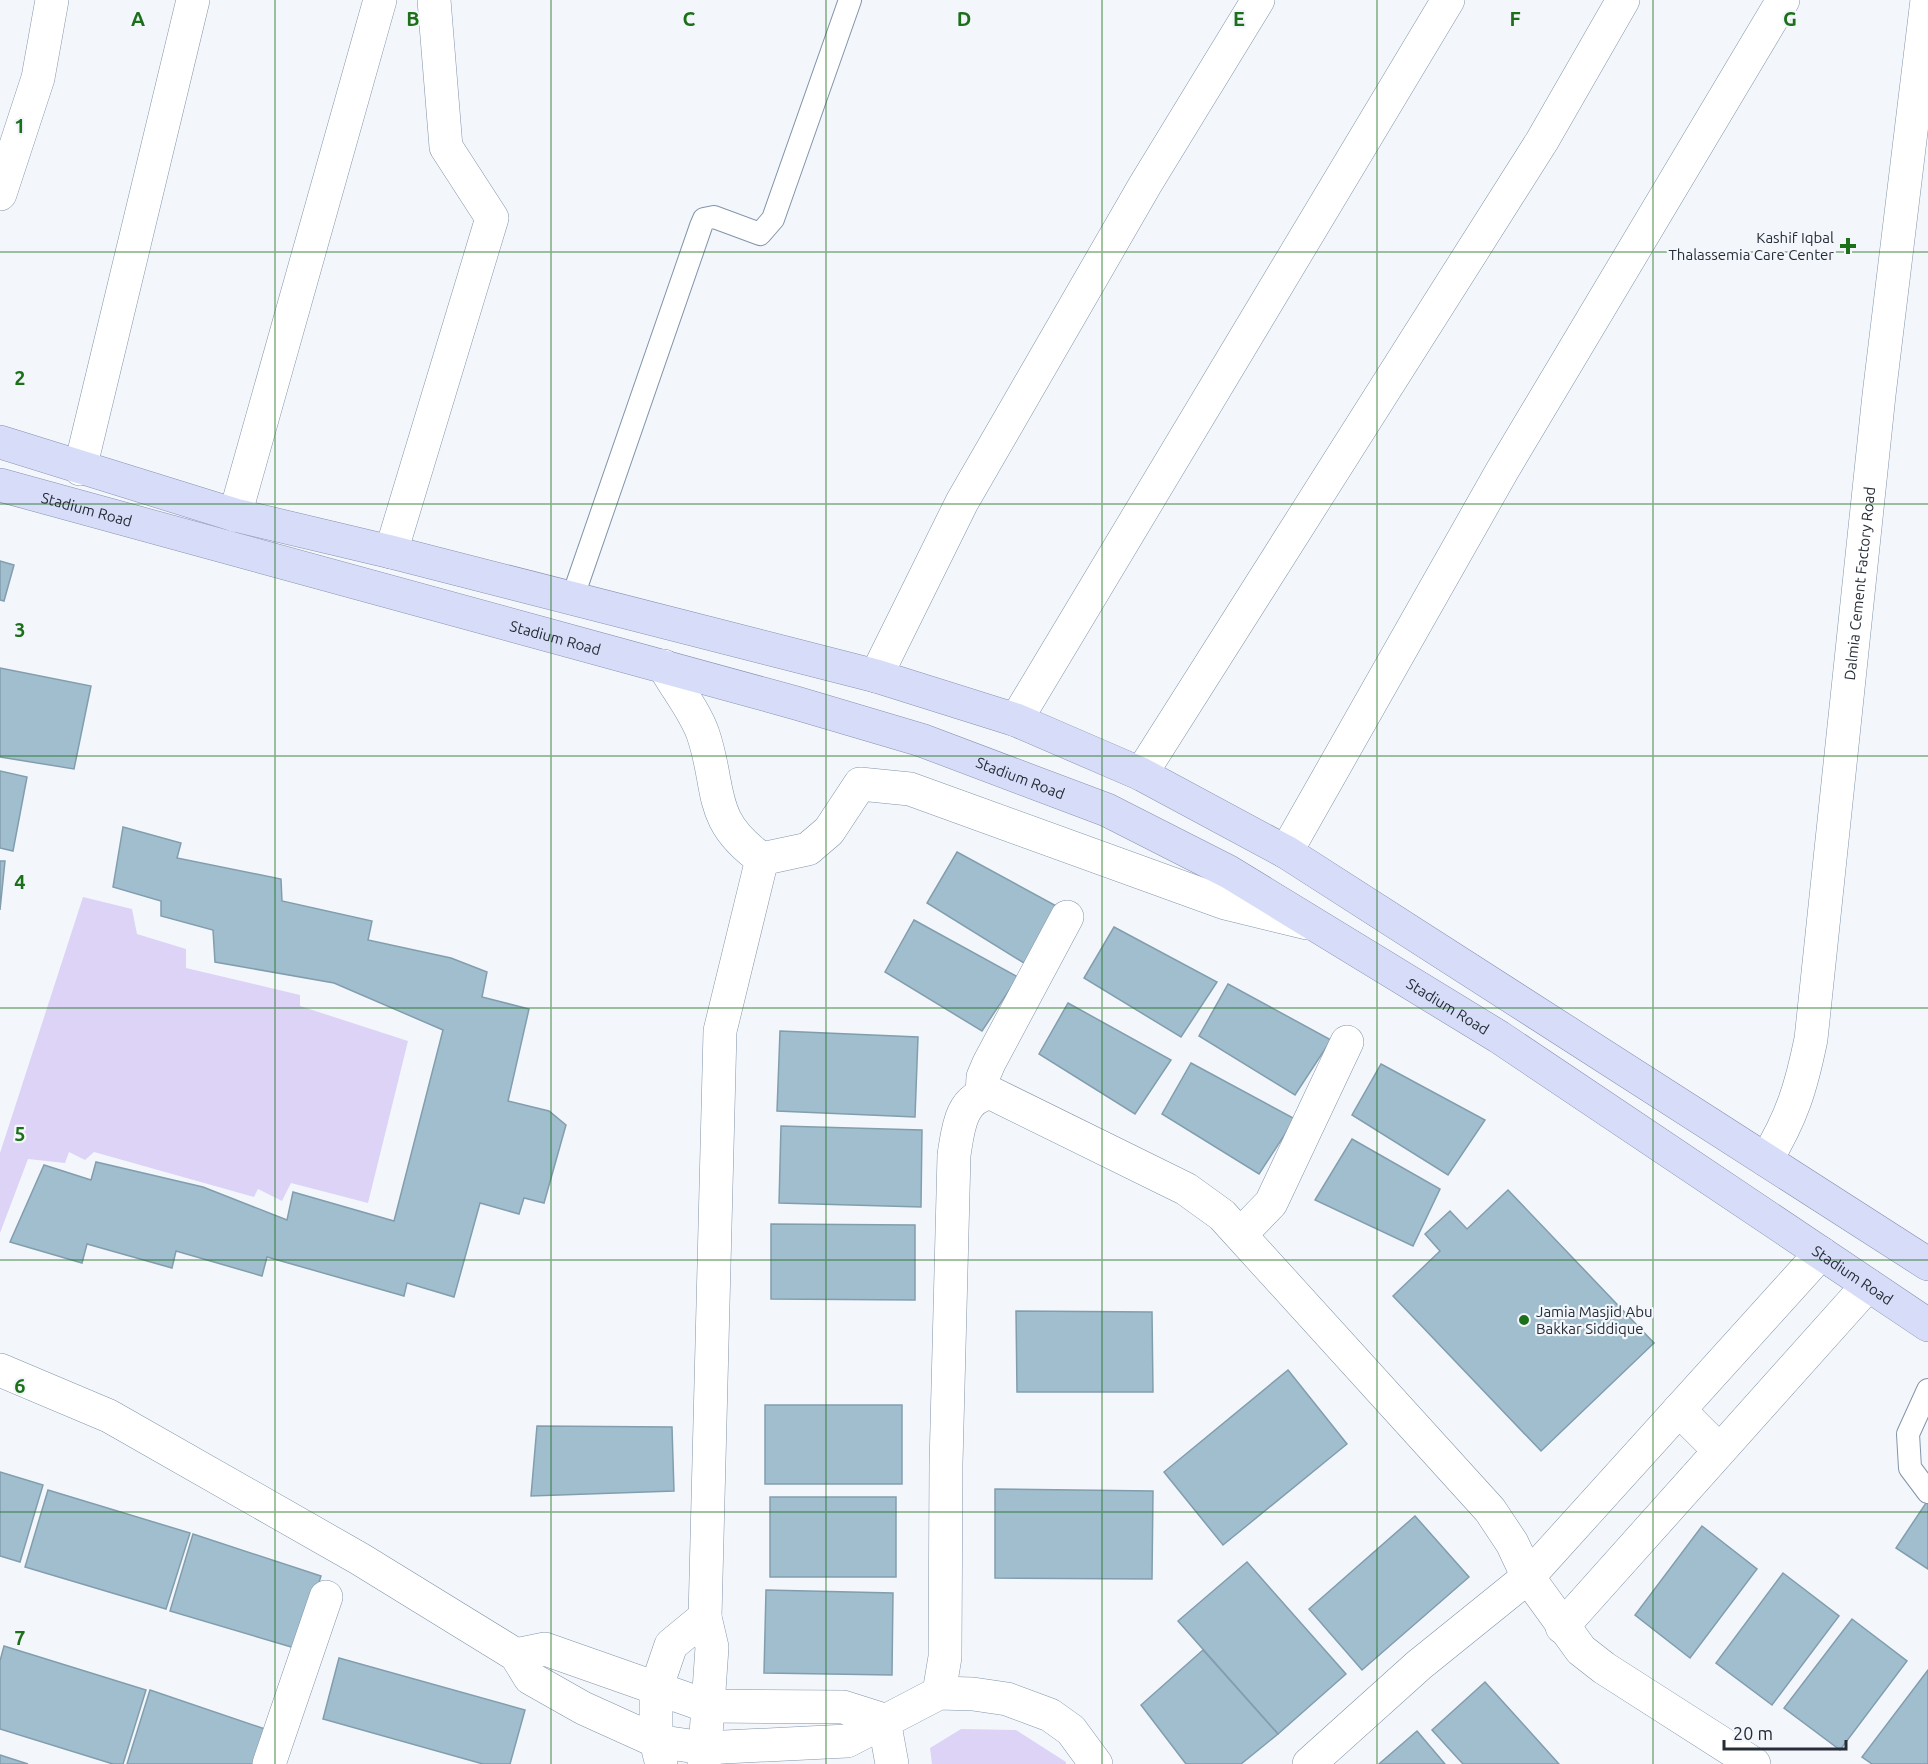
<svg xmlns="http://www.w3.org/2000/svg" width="1928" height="1764" viewBox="0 0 1928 1764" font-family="Ubuntu,sans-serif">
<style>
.green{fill:#dcd3f6}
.building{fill:#a0bece;stroke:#829eae;stroke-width:1.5}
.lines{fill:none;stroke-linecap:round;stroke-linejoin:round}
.service-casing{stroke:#8294aa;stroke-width:24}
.minor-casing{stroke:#8294aa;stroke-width:34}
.primary-casing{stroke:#8890b1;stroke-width:34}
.service{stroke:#fff;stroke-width:22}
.minor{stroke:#fff;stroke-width:33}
.primary{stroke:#d7ddf8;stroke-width:33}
.grid{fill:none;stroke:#1c7019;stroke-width:1.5;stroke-opacity:0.55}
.poi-dot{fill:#1c7019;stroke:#f3f7fc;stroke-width:2}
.labels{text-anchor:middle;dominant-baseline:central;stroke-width:4.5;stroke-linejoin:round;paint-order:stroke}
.poi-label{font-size:15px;fill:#262d36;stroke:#f3f7fc;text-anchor:end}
.street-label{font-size:15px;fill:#262d36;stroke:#f3f7fc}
.grid-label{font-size:20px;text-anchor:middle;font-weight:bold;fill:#1c7019;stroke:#f3f7fc;stroke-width:4.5;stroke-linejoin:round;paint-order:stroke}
</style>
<rect width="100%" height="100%" fill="#f3f7fc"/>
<!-- green -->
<g class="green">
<polygon points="83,897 132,909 137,934 186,949 186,968 300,995 300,1006 408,1041 368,1203 291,1183 282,1201 258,1189 254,1197 94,1152 85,1160 69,1152 65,1163 28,1159 0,1233 0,1153"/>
<polygon points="961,1729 1016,1730 1066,1762 1066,1764 932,1764 930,1748"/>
</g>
<!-- building -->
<g class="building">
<polygon points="0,561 14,565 4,601 0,600"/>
<polygon points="0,668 91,686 74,769 0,757"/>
<polygon points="0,771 27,777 13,851 0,848"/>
<polygon points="123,827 181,843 177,858 281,879 282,901 372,921 368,940 451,958 487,972 482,997 529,1009 508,1101 549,1111 566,1125 544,1203 524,1198 519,1214 480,1203 454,1297 407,1283 404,1296 267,1257 262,1276 176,1251 172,1268 87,1244 82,1263 10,1242 44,1165 91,1180 96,1162 203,1187 287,1220 293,1192 394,1221 443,1030 334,983 215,962 213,930 161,916 161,901 113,887"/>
<polygon points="957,852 1060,908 1024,963 927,903"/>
<polygon points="0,861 5,861 0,910"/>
<polygon points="914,920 1018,977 982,1031 885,972"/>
<polygon points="1114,927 1217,982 1181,1037 1084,978"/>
<polygon points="1228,984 1331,1040 1295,1095 1199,1036"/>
<polygon points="1068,1003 1171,1060 1135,1114 1039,1054"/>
<polygon points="780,1031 918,1037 915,1117 777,1111"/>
<polygon points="1191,1063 1295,1119 1259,1174 1162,1114"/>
<polygon points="1381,1064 1485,1120 1448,1175 1352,1115"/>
<polygon points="781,1126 922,1130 921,1207 779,1203"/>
<polygon points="1352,1139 1440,1189 1413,1246 1315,1200"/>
<polygon points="1508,1190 1654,1343 1541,1451 1393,1296 1440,1251 1425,1234 1450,1211 1467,1229"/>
<polygon points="771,1224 915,1225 915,1300 771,1299"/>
<polygon points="1016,1311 1152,1312 1153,1392 1017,1392"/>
<polygon points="1288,1370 1347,1444 1223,1545 1164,1472"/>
<rect x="765" y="1405" width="137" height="79"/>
<polygon points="537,1426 672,1427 674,1491 531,1496"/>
<polygon points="0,1472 43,1485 20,1562 0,1556"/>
<polygon points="995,1489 1153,1491 1152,1579 995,1578"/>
<polygon points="48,1490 190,1533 166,1609 25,1567"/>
<rect x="770" y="1497" width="126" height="80"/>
<polygon points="1928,1500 1928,1569 1896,1548"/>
<polygon points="1415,1516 1469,1577 1362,1670 1309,1609"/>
<polygon points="1702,1526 1757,1569 1690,1658 1635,1615"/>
<polygon points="193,1534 321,1576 298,1649 170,1611"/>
<polygon points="1247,1562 1346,1674 1278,1734 1178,1621"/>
<polygon points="1783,1573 1839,1616 1772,1705 1716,1663"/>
<polygon points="766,1590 893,1593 892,1675 764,1673"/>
<polygon points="1852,1619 1907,1661 1840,1750 1784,1708"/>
<polygon points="4,1646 146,1690 123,1764 113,1764 0,1729 0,1661"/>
<polygon points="1203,1650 1278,1734 1241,1764 1186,1764 1141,1705"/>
<polygon points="339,1658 525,1710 510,1764 483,1764 323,1719"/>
<polygon points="1928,1670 1928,1764 1872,1764 1862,1757"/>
<polygon points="1485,1682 1559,1764 1463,1764 1432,1730"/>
<polygon points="150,1690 265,1729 254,1764 127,1764"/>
<polygon points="1417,1731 1445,1764 1379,1764"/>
<polygon points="0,1755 28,1764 0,1764"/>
</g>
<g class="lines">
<!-- service casing -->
<g class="service-casing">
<g id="service">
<polyline points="572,599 701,226 704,219 714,217 760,234 773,219 850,0"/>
<polyline points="1928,1390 1908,1434 1910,1468 1928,1492"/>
</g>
</g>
<!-- minor casing -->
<g class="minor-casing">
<g id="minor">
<polyline points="0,194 38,78 52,0"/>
<polyline points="80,469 193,0"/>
<polyline points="235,515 380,0"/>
<polyline points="391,552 492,218 446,147 434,0"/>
<path d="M664,666C676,688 695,711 703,734C722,790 706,819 762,859L808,849L829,831L860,784L910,789L1225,903L1307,923"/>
<polyline points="876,676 962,502 1145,185 1258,0"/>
<polyline points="1016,720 1448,0"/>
<polyline points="1141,774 1542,141 1623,0"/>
<polyline points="1286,852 1502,471 1783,0"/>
<polyline points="982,1094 983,1077 989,1063 1067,917"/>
<path id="s1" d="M1766,1160C1792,1117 1801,1088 1811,1039L1879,395L1927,0"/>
<polyline points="1241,1234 1271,1203 1347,1042"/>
<polyline points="0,1370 109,1416 360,1559 516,1655 530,1678 583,1708 656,1741 704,1748 847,1741 939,1693 973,1694 1007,1699 1050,1715 1071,1730 1096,1764"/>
<polyline points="1679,1410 1719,1450"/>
<polyline points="1562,1627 1868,1285"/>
<polyline points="516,1655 545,1649 707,1706 843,1707 884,1720"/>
<path d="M939,1693L945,1657L946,1464L954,1155C958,1130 960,1097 991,1093L1186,1189L1222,1215L1490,1510L1512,1543L1528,1577L1581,1650L1604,1668L1754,1764"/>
<polyline points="884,1720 892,1764"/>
<polyline points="661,1761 656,1741 656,1689 671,1645 705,1617"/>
<polyline points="269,1764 326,1597"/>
<polyline points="704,1764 712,1647 705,1617 720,1031 762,859"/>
<polyline points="1309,1764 1419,1665 1528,1577 1821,1253"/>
</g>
</g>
<!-- primary casing -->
<g class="primary-casing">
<g id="primary">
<polyline points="0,442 235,515 391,552 876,676 1016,720 1141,774 1286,852 1928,1264"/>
<path id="s2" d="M0,485L796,703L921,740L1107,810L1229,872L1499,1037L1928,1325"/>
</g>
</g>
<!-- service -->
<use href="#service" class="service"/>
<!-- minor -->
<use href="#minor" class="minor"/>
<!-- primary -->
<use href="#primary" class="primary"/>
</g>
<!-- grid -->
<path class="grid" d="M275,0V1764M551,0V1764M826,0V1764M1102,0V1764M1377,0V1764M1653,0V1764M0,252H1928M0,504H1928M0,756H1928M0,1008H1928M0,1260H1928M0,1512H1928"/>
<!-- markers -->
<g class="poi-dot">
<path d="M1845 237h6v6h6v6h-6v6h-6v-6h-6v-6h6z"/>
<circle cx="1524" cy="1320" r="6"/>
</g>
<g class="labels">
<!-- poi labels -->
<g class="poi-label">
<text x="1834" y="237">Kashif Iqbal<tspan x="1834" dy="17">Thalassemia Care Center</tspan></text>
<text x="1536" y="1311" text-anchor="start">Jamia Masjid Abu<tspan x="1536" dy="17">Bakkar Siddique</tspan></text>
</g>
<!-- street labels -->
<g class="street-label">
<text stroke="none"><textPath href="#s2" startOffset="90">Stadium Road</textPath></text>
<text stroke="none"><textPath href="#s1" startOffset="588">Dalmia Cement Factory Road</textPath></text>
<text stroke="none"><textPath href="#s2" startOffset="576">Stadium Road</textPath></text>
<text stroke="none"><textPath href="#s2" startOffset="1062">Stadium Road</textPath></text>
<text stroke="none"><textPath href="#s2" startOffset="1548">Stadium Road</textPath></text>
<text stroke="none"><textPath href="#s2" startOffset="2034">Stadium Road</textPath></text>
</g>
</g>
<g class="grid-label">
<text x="138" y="26">A</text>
<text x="413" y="26">B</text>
<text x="689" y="26">C</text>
<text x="964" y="26">D</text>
<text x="1239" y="26">E</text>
<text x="1515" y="26">F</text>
<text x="1790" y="26">G</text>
<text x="20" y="133">1</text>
<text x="20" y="385">2</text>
<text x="20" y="637">3</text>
<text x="20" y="889">4</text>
<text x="20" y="1141">5</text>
<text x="20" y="1393">6</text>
<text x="20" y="1645">7</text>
</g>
<!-- scale -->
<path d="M1724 1740v9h122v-9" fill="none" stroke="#262d36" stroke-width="3"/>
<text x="1733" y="1740" font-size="18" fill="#262d36" stroke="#f3f7fc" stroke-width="4.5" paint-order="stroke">20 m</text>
</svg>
